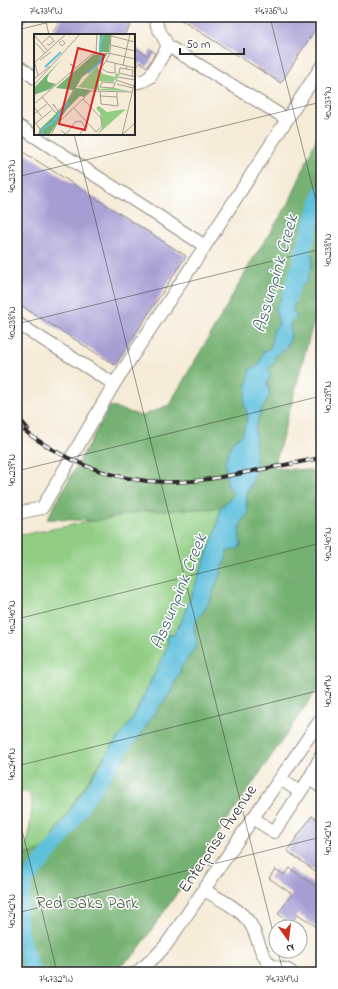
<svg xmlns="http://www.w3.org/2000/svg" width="338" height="989" viewBox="0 0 338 989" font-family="'Indie Flower',sans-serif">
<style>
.green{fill:#91ce84;stroke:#5e7c58}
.forest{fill:#74b172;stroke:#506e4e}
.water{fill:#5ec0dc;stroke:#447684}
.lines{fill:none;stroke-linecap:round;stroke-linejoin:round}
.river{stroke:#5ec0dc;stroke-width:15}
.building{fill:#a69dd3}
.minor-casing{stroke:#908b81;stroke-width:14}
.minor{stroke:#fff;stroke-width:12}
.rail-casing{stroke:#2b2b2b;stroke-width:4}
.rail{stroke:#fff;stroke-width:2.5;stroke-dasharray:8;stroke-linecap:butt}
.ticks{fill:none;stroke:#2b2b2b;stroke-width:1;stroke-opacity:0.45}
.labels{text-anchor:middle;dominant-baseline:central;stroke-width:3;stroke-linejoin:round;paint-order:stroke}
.street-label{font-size:17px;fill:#2b2b2b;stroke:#fff}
.park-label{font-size:17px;fill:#4a5c46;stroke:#fff}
.water-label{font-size:18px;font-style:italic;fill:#3d5f69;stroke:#fff}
.inset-river{fill:none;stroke:#5ec0dc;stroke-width:2}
.inset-road{fill:none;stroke:#a49e92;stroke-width:1}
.view{fill:#d62828;fill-opacity:0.15;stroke:#d62828;stroke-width:2}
.inset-edge{fill:none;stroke:#2b2b2b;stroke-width:2}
.neatline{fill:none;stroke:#2b2b2b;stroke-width:1.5}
.ticks-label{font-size:10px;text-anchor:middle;fill:#2b2b2b}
</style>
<rect width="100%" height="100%" fill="#fff"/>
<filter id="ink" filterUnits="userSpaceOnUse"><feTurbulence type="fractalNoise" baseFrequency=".025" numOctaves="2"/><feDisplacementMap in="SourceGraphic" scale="8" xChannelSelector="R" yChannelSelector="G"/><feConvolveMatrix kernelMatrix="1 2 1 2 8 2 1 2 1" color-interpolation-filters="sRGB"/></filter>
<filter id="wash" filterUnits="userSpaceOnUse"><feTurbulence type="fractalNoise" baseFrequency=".012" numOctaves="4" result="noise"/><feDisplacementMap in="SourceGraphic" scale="16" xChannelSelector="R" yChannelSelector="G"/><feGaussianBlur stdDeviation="0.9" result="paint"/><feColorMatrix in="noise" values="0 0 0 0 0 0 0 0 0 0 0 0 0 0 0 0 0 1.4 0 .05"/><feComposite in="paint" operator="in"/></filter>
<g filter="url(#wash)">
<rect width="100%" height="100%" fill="#f5ebd7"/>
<!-- green -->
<polygon class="green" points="220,508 216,530 183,617 174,635 168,635 167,648 132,720 103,758 44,850 21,856 29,836 32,804 29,792 17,792 17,536 143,511"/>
<!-- forest -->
<path class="forest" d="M321,127V294L274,468L321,471V684L135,954L111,972H17V862L21,856L44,850L103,758L139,738L154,713L171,692L182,666L197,645L194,629L197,618L204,611L209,602L226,559L227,551L238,549L241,544C238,532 239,521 248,514C246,502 246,492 253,481L255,428L261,410L270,395L267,380L268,368L274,357L286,349L291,336L290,324L297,289L313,255L307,252L299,276L287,286L281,299L275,309L279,325L274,329L270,349L263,352L259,365L244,403L248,417L242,435L233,441L227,484L234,495L220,508L143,511L96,521L47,519L110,406L142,416L169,405L220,318L251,262L289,203Z"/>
<!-- water -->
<path class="water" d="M307,252L313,255L312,265L306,283L297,289L293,310L297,317L290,324C292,342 289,346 274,357L275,363L268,368L271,378L267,381L270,395L261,410L255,428L256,462L253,481L248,488L246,501L248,514C239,521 238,532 241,544L238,549L227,551L226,559L209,602L204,611L197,618L194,629L197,645L182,666L171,692L154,713L139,738L103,758L132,720L167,648L168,635H174L183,617L216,530L220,508L234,495L227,484L225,460L233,441L242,435L248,417L244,403L250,369L259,365L263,352L270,349L274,329L279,325L275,309L281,299L287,286L299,276Z"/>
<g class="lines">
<!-- river -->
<g class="river">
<polyline points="289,298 321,193"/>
<polyline points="34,972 30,965 20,932 19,909 26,881 62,838 84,803 133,731"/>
</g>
</g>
<g id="blocks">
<!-- building -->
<g class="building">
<polygon points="63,17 136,17 124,35 58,35 53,32"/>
<polygon points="176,17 321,17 321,20 281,83"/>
<polygon points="134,47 148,56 151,50 155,53 147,67 140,62 134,72"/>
<polygon points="17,148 186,256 115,365 17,303"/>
<polygon points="312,816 321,823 321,875 287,851"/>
<polygon points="289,868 321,890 321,930 298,914 291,923 278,914 292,894 269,878 275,869 284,875"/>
</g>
</g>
</g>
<g filter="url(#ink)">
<use href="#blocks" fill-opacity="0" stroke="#908b81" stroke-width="1"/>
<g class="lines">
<!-- minor casing -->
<g class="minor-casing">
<g id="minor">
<polyline points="156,17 157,26 168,46 287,119"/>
<polyline points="17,20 19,17"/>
<polyline points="17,65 35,78"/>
<polyline points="134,83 143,81 150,77 168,46"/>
<polyline points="17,125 205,246"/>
<polyline points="17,323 114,384"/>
<polyline points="17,513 42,508 114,384 205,246 321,67"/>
<polyline points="321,756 309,779 321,787"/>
<polyline points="280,779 300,792"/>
<polyline points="253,818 274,832 309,779"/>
<path d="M204,890C218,898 240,909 249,922C258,934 260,957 271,965C277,969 284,967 291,972"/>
<polyline points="137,972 156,956 166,945 321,719"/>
</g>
</g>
<!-- minor -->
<use href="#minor" class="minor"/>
<!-- rail casing -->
<g class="rail-casing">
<g id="rail">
<polyline points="17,416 28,429"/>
<path d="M17,425C59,459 110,481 165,482C196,483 227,476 258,470C279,466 300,462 321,458"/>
</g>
</g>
<!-- rail -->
<use href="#rail" class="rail"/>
</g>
</g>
<!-- ticks -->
<path class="ticks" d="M45,17L49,35M270,17L321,221M17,30L70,17M74,134L276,944M17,177L321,102M17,324L321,249M17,471L321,396M17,619L321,543M17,766L321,690M17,810L57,972M17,913L321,837M278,951L283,972"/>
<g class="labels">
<!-- street labels -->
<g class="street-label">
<text transform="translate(218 839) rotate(-56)">Enterprise Avenue</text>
</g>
<!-- park labels -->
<g class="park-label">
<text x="87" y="903">Red Oaks Park</text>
</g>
<!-- water labels -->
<g class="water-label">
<text transform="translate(277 274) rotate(-74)">Assunpink Creek</text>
<text transform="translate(180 592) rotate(-68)">Assunpink Creek</text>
</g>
</g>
<!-- overview -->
<g transform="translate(34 34)">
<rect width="101" height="101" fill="#f5ebd7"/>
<path d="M64,31V35L69,40L81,43L82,39L86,40L79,48L65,47V55L81,54L95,57L63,56L44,53ZM65,72L73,78L92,75L63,101L68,94L66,79L62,74Z" fill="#91ce84"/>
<path d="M66,0H77L75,18H65ZM74,19L68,28L48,43L32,71L42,54L57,56L50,63L46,62L33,75L15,101H4L6,95L30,72L39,56L22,54L25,51L59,21ZM28,25L15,40L13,45L14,48L22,50L16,55L0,61V54Z" fill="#74b172"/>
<path class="inset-river" d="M11,33L27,18M54,39L67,27L66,10L70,0M7,101L9,95L18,89L35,68"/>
<path class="inset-road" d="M77,0L76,19L72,27L101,34M0,1L14,17M77,2L101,8M27,7L25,9L28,12L31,9L28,6M2,9L11,19M7,10L16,2L20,7L15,11L13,10M76,11L101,17M62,19L63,0M0,25L4,42M6,26L17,18M72,27L67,34L73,38L81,39V29M0,29L32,0M89,31L96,0M41,32L36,30L42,34M93,32L92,35L86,34L85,39L101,43M92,35L99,36L98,42M0,45L16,32M80,49L68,48L66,53L79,54L82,47M83,50L99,54M0,51L46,0M100,52L82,46L84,43L101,46M66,57L67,70L84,72L83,63M66,62L83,63V58M8,63L22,79L30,71L31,65M0,70L58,20L74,19L101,25M0,73L8,83M21,73L19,70L24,77M40,74L62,98L68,92L67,84L49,65M0,80L13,70M0,87L6,95L5,101M2,89L18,76M36,95L41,88L47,87L51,93L45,101M27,96L31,100L36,96M89,100L101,89M17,101L22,91L57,57L98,58M88,101L101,47"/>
<path class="view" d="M44,14L70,21L51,96L25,90Z"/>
<rect width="101" height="101" class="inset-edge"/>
</g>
<!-- margin -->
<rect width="338" height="989" fill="none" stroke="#fff" stroke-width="44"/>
<!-- north arrow -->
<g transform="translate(288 939) rotate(166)"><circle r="19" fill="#ffffff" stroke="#aaaaaa"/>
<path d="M0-3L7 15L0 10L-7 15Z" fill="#c8321e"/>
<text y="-6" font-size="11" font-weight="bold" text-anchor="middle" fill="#2b2b2b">N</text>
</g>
<!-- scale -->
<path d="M180 48v6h64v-6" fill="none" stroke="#2b2b2b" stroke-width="2"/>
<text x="186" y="48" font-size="12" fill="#2b2b2b" stroke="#ffffff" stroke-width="3" paint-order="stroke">50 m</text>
<rect x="22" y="22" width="294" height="945" class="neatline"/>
<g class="ticks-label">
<text x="46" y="14">74.734°W</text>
<text x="271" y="14">74.736°W</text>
<text transform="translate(327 103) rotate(-90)" y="4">40.237°N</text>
<text transform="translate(11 176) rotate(-90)" y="4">40.237°N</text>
<text transform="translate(327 250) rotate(-90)" y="4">40.238°N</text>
<text transform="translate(11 323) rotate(-90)" y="4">40.238°N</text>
<text transform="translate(327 397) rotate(-90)" y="4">40.239°N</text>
<text transform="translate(11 470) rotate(-90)" y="4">40.239°N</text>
<text transform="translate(327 544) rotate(-90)" y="4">40.240°N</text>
<text transform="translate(11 617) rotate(-90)" y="4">40.240°N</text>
<text transform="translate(327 691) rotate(-90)" y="4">40.241°N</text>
<text transform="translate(11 764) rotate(-90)" y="4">40.241°N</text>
<text transform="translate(327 838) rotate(-90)" y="4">40.242°N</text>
<text transform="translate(11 911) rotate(-90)" y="4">40.242°N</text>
<text x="56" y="982">74.732°W</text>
<text x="282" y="982">74.734°W</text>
</g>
</svg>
